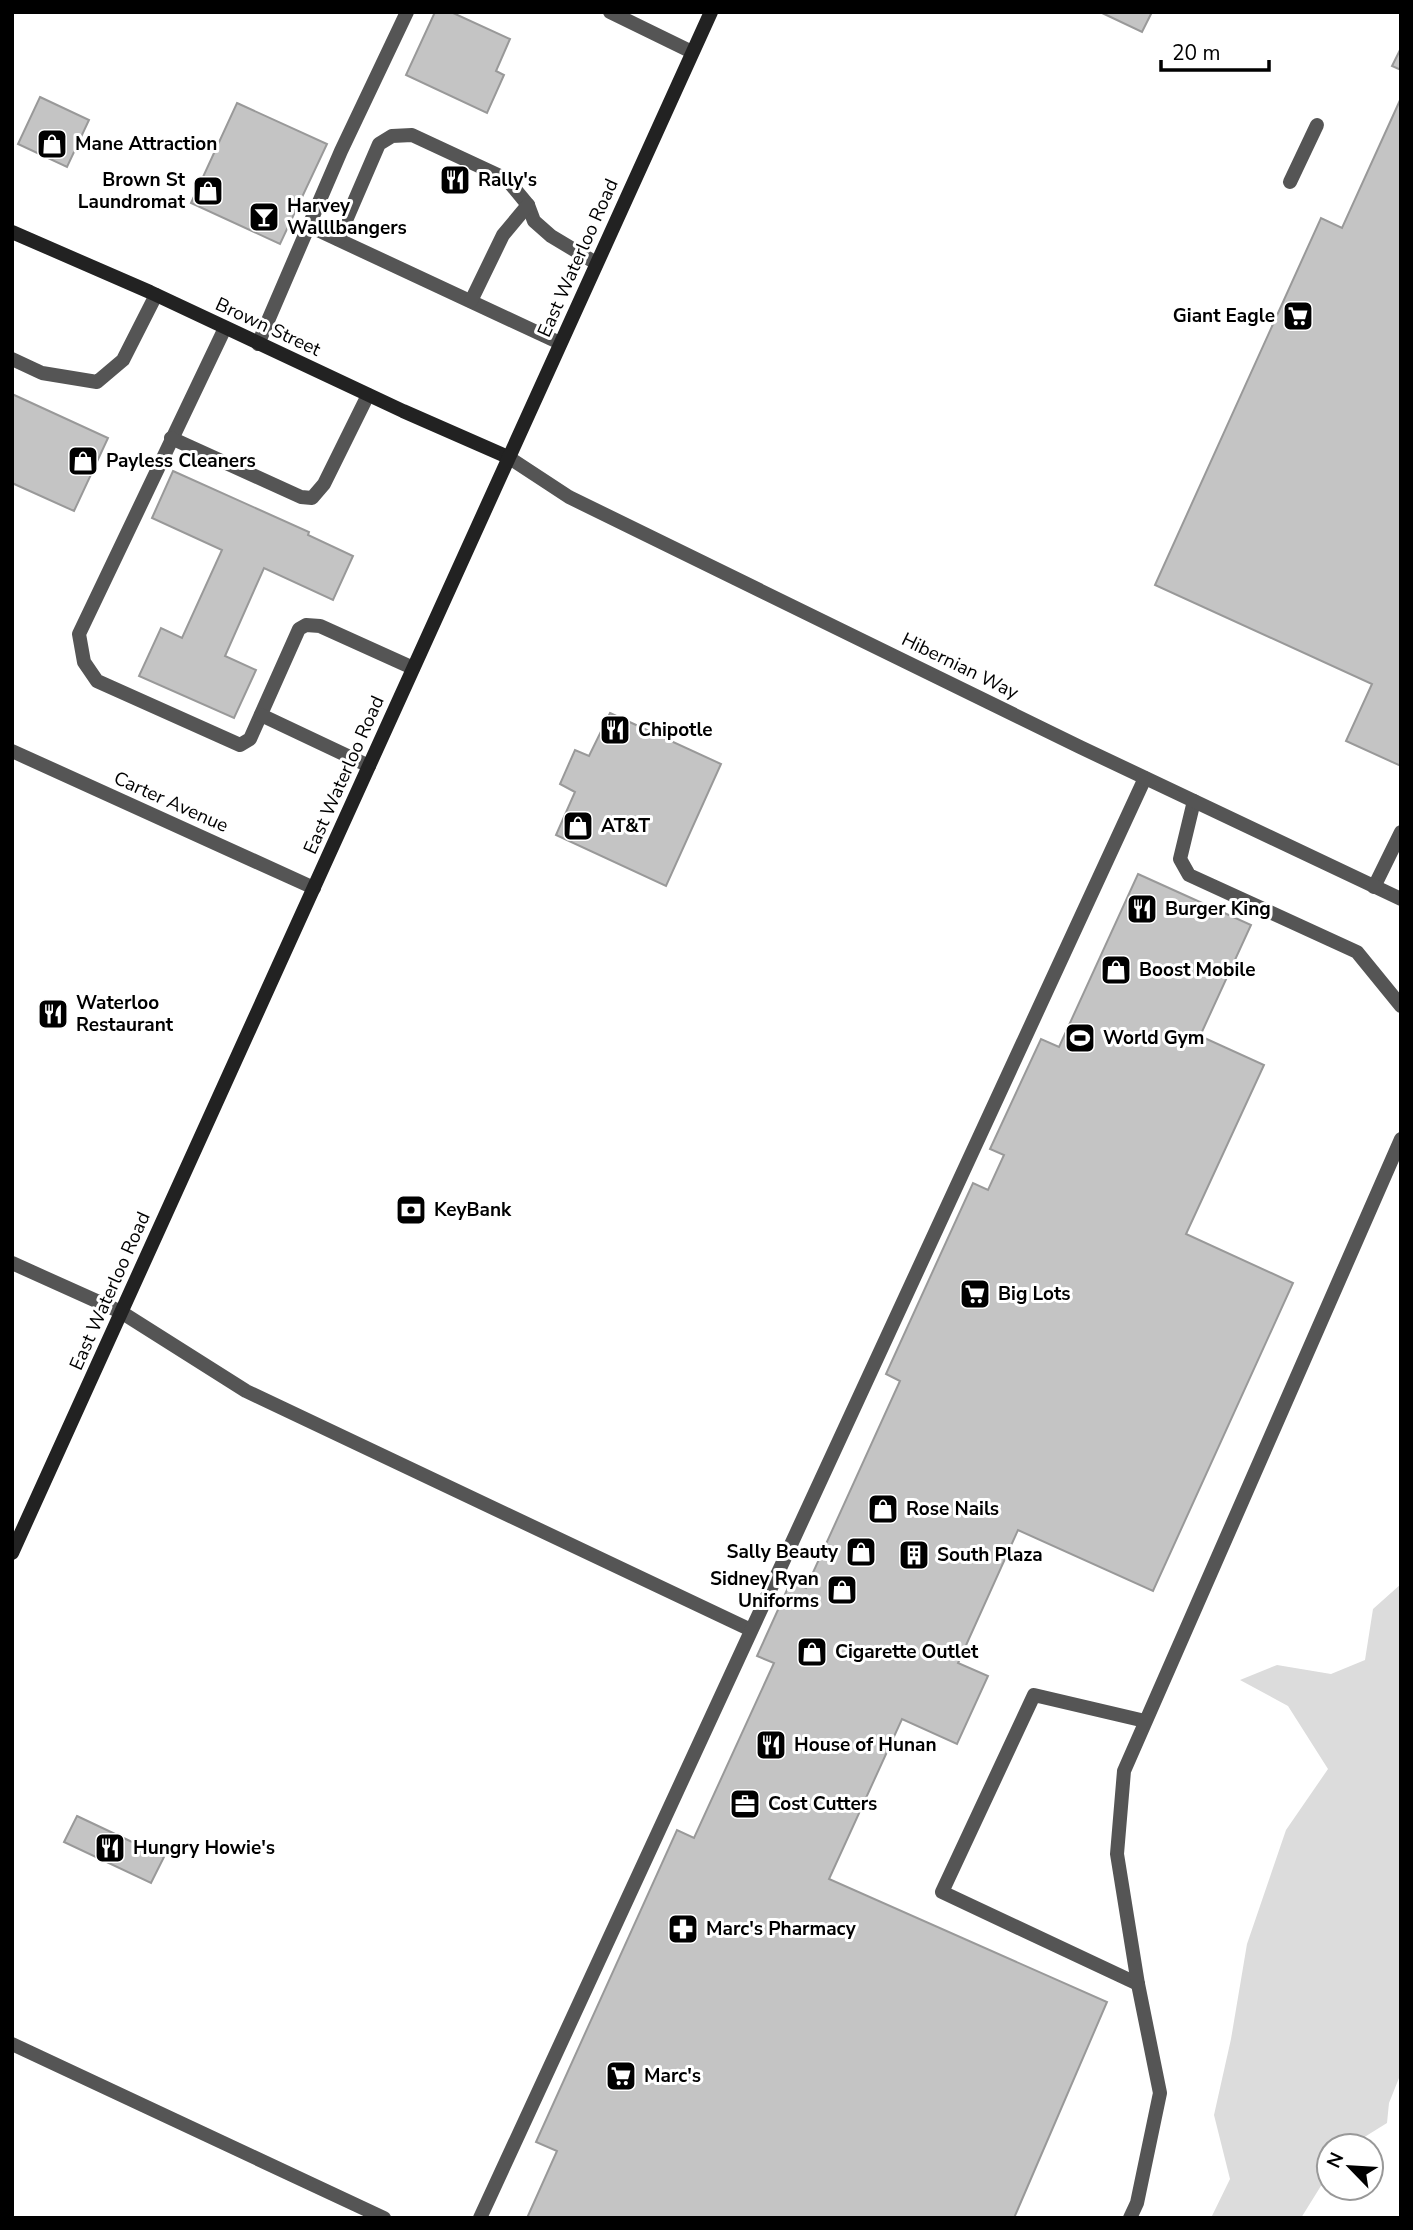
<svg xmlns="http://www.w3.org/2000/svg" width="1413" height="2230" viewBox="0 0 1413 2230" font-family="'Nunito Sans',sans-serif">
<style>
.green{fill:#dcdcdc}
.building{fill:#c4c4c4;stroke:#999;stroke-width:2}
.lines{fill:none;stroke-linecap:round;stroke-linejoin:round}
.service{stroke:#555;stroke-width:14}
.minor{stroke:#555;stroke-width:14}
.secondary{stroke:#222;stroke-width:14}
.labels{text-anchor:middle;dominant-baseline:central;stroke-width:6;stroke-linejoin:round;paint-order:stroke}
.poi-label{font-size:19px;font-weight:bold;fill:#000;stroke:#fff;text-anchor:start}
.street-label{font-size:19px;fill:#000;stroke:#fff}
</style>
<rect width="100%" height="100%" fill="#fff"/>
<!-- green -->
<polygon class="green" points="1401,1584 1401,2073 1389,2103 1387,2123 1350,2146 1329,2146 1329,2173 1301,2218 1211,2218 1230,2179 1214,2115 1231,2039 1247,1944 1286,1830 1328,1769 1288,1706 1240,1680 1277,1665 1331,1674 1365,1660 1373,1609"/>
<!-- building -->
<g class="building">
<polygon points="435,12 451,12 510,39 496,71 504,75 487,113 406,75"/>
<polygon points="1100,12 1152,12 1142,32"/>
<polygon points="1401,48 1401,70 1392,66"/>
<polygon points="40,97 89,120 67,167 18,144"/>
<polygon points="1401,98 1401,766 1346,741 1372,684 1155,585 1321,218 1342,228"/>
<polygon points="237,103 327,144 280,244 191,203"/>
<polygon points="12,394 108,438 74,511 12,483"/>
<polygon points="173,471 309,532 308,535 353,556 333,600 264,568 225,656 256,670 234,718 139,676 161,628 182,638 222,550 152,518"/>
<polygon points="610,713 721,764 666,886 556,835 575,792 560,784 575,750 589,756"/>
<polygon points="1138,874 1251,925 1200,1036 1264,1065 1186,1234 1293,1283 1153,1591 1018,1530 958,1663 988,1676 957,1744 902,1719 829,1879 1107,2002 1014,2218 527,2218 557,2151 536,2142 677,1830 694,1838 774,1663 757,1656 791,1581 806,1588 900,1381 886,1374 973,1183 988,1190 1004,1155 990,1149 1041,1039 1059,1047"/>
<polygon points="77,1816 164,1857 151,1883 64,1842"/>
</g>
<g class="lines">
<!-- service -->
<g class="service">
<polyline points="1290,182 1317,125"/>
<polyline points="309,226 560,343"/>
<polyline points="338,239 379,144 392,136 412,135 498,175 509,182 528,205 534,221 551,236 596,263"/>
<polyline points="471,301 503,235 528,205"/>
<polyline points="225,328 79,634 84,662 97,681 240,745 250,739 299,629 306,625 320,626 413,668"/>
<polyline points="258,344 341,151 407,12"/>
<polyline points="12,359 42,373 97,382 123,360 156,295"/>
<polyline points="171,438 301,497 312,498 324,484 368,395"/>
<polyline points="261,715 369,766"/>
<polyline points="1194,801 1180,859 1189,875 1357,952 1401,1006"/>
<polyline points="1374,887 1401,832"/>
<polyline points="121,1312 246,1391 751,1630"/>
<polyline points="1138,1984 942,1892 1034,1695 1145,1721"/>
<polyline points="12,2044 384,2218"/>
<polyline points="480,2218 1145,778"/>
<polyline points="1130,2218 1137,2203 1160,2093 1138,1984 1117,1854 1124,1771 1401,1139"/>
</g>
<!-- minor -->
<g class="minor">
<polyline points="610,12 692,52"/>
<polyline points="508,457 569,497 1080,747 1401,899"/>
<polyline points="12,751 314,888"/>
<polyline points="12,1263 121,1312"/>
</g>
<!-- secondary -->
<g class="secondary">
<polyline points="12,232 150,292 403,411 508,457"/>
<polyline points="12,1553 711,12"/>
</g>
</g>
<!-- icons -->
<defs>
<g id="shop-square" transform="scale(1.575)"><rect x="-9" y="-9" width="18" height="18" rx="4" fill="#000" stroke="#fff"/><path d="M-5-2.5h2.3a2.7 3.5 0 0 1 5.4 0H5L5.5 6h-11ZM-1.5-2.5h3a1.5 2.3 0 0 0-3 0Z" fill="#fff"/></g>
<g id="restaurant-square" transform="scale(1.575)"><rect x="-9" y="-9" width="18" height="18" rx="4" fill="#000" stroke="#fff"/><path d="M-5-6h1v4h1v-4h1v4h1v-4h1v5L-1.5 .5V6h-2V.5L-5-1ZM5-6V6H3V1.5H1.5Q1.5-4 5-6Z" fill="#fff"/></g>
<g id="bar-square" transform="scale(1.575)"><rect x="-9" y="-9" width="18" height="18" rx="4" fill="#000" stroke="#fff"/><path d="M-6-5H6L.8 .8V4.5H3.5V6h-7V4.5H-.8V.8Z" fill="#fff"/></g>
<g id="supermarket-square" transform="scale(1.575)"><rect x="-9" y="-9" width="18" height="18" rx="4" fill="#000" stroke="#fff"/><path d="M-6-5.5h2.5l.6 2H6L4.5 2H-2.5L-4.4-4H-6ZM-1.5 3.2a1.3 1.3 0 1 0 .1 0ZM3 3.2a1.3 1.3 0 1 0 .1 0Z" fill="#fff"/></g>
<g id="stadium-square" transform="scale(1.575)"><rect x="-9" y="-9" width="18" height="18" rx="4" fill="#000" stroke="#fff"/><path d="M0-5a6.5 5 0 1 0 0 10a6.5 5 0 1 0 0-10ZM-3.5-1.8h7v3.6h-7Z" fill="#fff"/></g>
<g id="bank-square" transform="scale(1.575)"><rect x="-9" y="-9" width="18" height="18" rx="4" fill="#000" stroke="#fff"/><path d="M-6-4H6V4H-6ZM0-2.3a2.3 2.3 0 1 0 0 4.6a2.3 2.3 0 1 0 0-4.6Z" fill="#fff"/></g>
<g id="building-square" transform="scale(1.575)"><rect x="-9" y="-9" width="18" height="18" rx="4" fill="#000" stroke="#fff"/><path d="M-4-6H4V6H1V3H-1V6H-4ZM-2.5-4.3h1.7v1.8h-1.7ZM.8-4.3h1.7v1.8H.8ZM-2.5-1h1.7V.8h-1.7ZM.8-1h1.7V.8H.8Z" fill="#fff"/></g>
<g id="office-square" transform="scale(1.575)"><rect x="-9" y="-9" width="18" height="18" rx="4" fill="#000" stroke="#fff"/><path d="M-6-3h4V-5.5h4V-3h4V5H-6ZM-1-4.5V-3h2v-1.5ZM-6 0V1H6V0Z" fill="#fff"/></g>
<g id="pharmacy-square" transform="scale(1.575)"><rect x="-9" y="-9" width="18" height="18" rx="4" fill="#000" stroke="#fff"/><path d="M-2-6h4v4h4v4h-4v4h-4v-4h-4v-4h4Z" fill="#fff"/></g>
</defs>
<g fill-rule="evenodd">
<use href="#shop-square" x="52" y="144"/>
<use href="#restaurant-square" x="455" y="180"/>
<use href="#shop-square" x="208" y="191"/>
<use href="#bar-square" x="264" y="217"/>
<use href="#supermarket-square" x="1298" y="316"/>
<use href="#shop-square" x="83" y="461"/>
<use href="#restaurant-square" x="615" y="730"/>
<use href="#shop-square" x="578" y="826"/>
<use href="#restaurant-square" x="1142" y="909"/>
<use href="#shop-square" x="1116" y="970"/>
<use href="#restaurant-square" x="53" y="1014"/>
<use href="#stadium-square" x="1080" y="1038"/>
<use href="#bank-square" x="411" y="1210"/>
<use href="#supermarket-square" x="975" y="1294"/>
<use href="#shop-square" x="883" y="1509"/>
<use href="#shop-square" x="861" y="1552"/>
<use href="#building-square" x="914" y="1555"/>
<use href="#shop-square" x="842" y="1590"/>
<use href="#shop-square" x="812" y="1652"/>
<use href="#restaurant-square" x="771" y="1745"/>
<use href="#office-square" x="745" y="1804"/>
<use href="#restaurant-square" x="110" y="1848"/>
<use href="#pharmacy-square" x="683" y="1929"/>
<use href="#supermarket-square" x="621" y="2076"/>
</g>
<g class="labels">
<!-- poi labels -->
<g class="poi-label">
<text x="75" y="144">Mane Attraction</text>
<text x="185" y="180" text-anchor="end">Brown St<tspan x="185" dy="22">Laundromat</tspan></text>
<text x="478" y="180">Rally's</text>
<text x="287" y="206">Harvey<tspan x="287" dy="22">Walllbangers</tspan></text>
<text x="1275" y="316" text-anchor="end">Giant Eagle</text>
<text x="106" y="461">Payless Cleaners</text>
<text x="638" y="730">Chipotle</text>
<text x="601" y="826">AT&amp;T</text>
<text x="1165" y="909">Burger King</text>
<text x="1139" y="970">Boost Mobile</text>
<text x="76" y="1003">Waterloo<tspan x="76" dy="22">Restaurant</tspan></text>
<text x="1103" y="1038">World Gym</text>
<text x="434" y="1210">KeyBank</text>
<text x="998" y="1294">Big Lots</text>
<text x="906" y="1509">Rose Nails</text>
<text x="838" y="1552" text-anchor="end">Sally Beauty</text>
<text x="937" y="1555">South Plaza</text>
<text x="819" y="1579" text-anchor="end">Sidney Ryan<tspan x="819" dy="22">Uniforms</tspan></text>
<text x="835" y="1652">Cigarette Outlet</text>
<text x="794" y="1745">House of Hunan</text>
<text x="768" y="1804">Cost Cutters</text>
<text x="133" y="1848">Hungry Howie's</text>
<text x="706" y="1929">Marc's Pharmacy</text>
<text x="644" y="2076">Marc's</text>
</g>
<!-- street labels -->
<g class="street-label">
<text transform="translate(578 258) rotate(-66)">East Waterloo Road</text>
<text transform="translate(268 327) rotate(25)">Brown Street</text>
<text transform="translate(960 666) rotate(26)">Hibernian Way</text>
<text transform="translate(344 775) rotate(-66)">East Waterloo Road</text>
<text transform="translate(171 802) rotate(24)">Carter Avenue</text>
<text transform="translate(110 1291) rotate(-66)">East Waterloo Road</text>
</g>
</g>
<!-- border -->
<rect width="1413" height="2230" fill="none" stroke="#000000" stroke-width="28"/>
<!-- north arrow -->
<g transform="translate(1350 2167) rotate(295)"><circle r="33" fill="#ffffff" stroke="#999999" stroke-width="2"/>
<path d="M0-5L12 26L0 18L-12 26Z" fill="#000000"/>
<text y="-10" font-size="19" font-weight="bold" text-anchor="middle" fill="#000000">N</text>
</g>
<!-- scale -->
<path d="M1161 60v10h108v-10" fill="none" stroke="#000000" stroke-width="3.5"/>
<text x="1172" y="60" font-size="21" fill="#000000" stroke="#ffffff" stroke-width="5" paint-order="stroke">20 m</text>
</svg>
